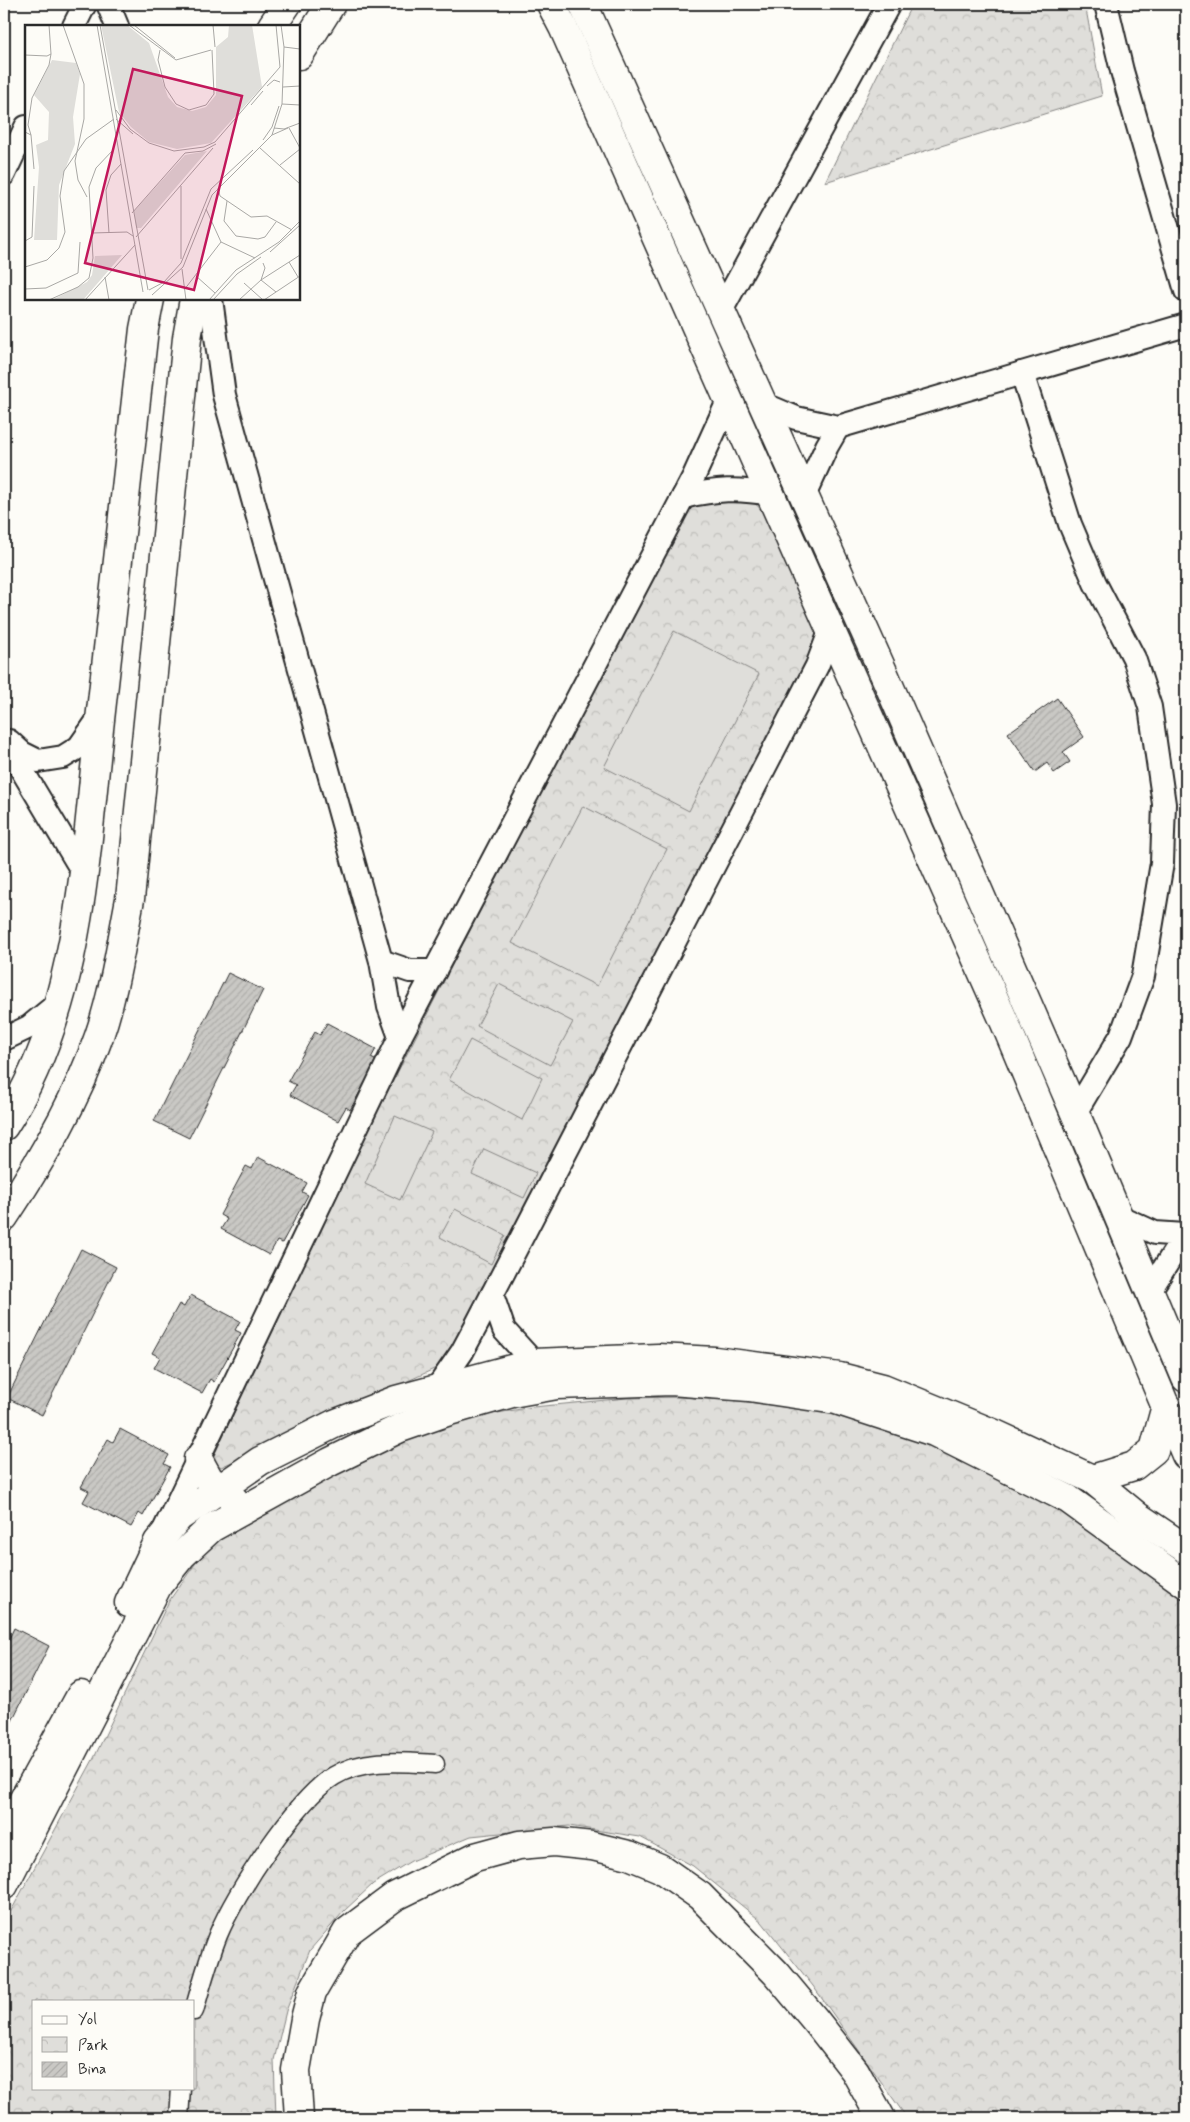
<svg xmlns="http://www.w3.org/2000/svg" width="1190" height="2122" viewBox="0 0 1190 2122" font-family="Mynerve,sans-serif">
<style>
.park{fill:url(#park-crowns);stroke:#858482;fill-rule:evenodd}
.pitch{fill:#dfdeda;stroke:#858482}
.building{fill:url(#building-hatch);stroke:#2b2b2b}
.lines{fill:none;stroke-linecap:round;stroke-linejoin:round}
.pedestrian-casing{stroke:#2b2b2b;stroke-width:21}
.minor-casing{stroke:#2b2b2b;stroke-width:26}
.tertiary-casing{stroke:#2b2b2b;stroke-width:31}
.secondary-casing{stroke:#2b2b2b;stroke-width:31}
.pedestrian{stroke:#fdfcf7;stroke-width:18}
.minor{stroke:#fdfcf7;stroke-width:22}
.tertiary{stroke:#fdfcf7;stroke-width:28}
.secondary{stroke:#fdfcf7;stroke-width:28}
.inset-road{fill:none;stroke:#a9a8a5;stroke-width:1}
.view{fill:#c2185b;fill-opacity:0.15;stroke:#c2185b;stroke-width:2.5}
.inset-edge{fill:none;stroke:#2b2b2b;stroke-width:2.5}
</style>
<defs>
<pattern id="park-crowns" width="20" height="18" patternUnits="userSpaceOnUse" patternTransform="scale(1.25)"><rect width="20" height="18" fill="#dfdeda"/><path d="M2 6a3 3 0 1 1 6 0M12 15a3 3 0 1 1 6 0" fill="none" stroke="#c0bfbb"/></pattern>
<pattern id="building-hatch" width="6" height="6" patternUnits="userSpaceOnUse" patternTransform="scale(1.25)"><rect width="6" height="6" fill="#c9c8c4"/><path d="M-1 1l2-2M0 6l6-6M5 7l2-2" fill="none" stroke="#adaca9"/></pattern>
</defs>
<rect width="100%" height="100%" fill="#fdfcf7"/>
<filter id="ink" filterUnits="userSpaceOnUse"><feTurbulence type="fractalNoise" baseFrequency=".02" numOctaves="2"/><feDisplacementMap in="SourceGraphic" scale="10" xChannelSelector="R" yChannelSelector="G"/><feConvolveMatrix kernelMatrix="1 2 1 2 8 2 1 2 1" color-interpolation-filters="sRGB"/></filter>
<g filter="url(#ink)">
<!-- park -->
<g class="park">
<polygon points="912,4 1085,4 1102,96 825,182"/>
<polygon points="749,498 766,514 813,618 817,640 813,664 456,1350 434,1369 221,1467 212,1460 331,1203 666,545 690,509 701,500"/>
<path d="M680,1397L741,1401L835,1414L921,1442L991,1471L1067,1514L1186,1601V2118H907L813,1986L762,1922L693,1866L640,1837L569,1826L471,1836L411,1861L373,1884L344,1911L310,1950L286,2011L274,2060L276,2118H4V1924L94,1758L169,1601L202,1554L248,1518L361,1459L461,1419L533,1407L627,1398ZM34,2001H194V2088H34Z"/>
</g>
<!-- pitch -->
<g class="pitch">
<polygon points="674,631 759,674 689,811 604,767"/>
<polygon points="583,806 667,849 597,986 512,943"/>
<polygon points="499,984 573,1022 550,1065 477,1026"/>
<polygon points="470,1040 542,1078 522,1120 449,1080"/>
<polygon points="395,1116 432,1132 400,1200 365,1184"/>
<polygon points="484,1149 536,1173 524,1198 472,1174"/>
<polygon points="455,1209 505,1235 491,1264 440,1237"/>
</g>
<!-- building -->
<g class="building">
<polygon points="1057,698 1084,737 1063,752 1070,762 1054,773 1047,763 1035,772 1008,733"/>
<polygon points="228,973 263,990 189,1138 154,1121"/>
<polygon points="327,1023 376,1049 371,1058 377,1061 350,1110 346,1107 338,1121 290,1095 296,1085 288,1081 315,1032 320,1035"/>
<polygon points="258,1157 307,1183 302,1192 308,1195 282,1243 277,1241 269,1255 221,1229 227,1219 220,1215 246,1166 252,1169"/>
<polygon points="81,1249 116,1267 42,1415 7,1398"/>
<polygon points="191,1295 240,1321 235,1330 241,1333 214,1382 210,1379 202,1393 154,1368 160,1357 152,1353 179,1304 184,1307"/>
<polygon points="120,1429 169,1455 164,1464 170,1467 143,1516 139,1513 131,1527 83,1502 89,1491 81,1487 108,1439 113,1442"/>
<polygon points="14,1628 49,1646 4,1737 4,1650"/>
</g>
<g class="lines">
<!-- pedestrian casing -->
<g class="pedestrian-casing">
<g id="pedestrian">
<path d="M194,2011C201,1986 208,1960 218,1935C235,1894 296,1799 334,1776C363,1758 402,1762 435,1764"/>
<polyline points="179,2118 181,2088"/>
</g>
</g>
<!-- minor casing -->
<g class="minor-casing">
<g id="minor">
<polyline points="108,4 117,26"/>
<polyline points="1106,4 1122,71 1186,291"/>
<polyline points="74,26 85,4"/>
<polyline points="4,174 26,127"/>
<polyline points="211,299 224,395 381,961 389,1007 400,1037"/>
<polyline points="721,311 889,4"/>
<polyline points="1022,373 1070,524 1095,583 1134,658 1150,707 1164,804 1162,863 1143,976 1121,1036 1075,1113"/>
<polyline points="763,404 796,418 838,427 1186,325"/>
<polyline points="804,496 827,446 838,427"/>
<path d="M683,497C717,489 737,488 771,494"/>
<polyline points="4,740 83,872"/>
<polyline points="9,741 22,753 38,761 63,757 79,747 100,717"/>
<polyline points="381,961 410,971 435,971"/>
<polyline points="4,1039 29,1027 57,1004"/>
<polyline points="1118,1216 1155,1233 1185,1235 1149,1292"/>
<polyline points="492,1295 504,1330 534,1363"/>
<polyline points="437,1388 462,1352 477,1324 817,666 831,629"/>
<polyline points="165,1528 400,1037 694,476 729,399"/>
</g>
</g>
<!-- tertiary casing -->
<g class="tertiary-casing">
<g id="tertiary">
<polyline points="551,4 563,27 1005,1023 1186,1455"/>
<polyline points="583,4 885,676 1081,1127 1186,1378"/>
<polyline points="198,1459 209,1479 234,1500"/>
<polyline points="1092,1479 1134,1466 1154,1450 1166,1406"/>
<polyline points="129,1603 158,1542 179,1517 260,1461 334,1424 396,1400 534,1363 658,1358 715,1361 840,1377 883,1388 995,1434 1092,1479 1137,1516 1186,1549"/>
<polyline points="4,1835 81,1695"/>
<polyline points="4,1885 158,1585 182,1555 211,1528 330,1462 400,1428 449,1411 512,1393 557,1385 671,1381 749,1387 836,1400 934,1432 1068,1499 1186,1584"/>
<polyline points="299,2118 296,2070 305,2019 312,1992 347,1932 394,1897 475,1857 519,1845 554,1842 592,1846 629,1855 660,1868 700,1896 776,1973 816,2021 855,2071 881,2118"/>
</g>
</g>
<!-- secondary casing -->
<g class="secondary-casing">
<g id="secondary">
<polyline points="272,26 287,4"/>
<polyline points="299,55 331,4"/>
<path d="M4,1126C83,1004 85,850 101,711C115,584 130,456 144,329L150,299"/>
<path d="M4,1217C41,1161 77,1100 99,1036C114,993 121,945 130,899L187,338L194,299"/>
</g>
</g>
<!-- pedestrian -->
<use href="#pedestrian" class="pedestrian"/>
<!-- minor -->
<use href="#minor" class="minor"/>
<!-- tertiary -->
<use href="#tertiary" class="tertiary"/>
<!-- secondary -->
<use href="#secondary" class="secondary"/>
</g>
</g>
<!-- overview -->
<g transform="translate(25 25)">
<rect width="275" height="275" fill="#fdfcf7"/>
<path d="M27,35L51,38L55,49L48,92L50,119L34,160L32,215H9L14,142L11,120L23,115L24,87L9,70Z" fill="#dfdeda"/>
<path d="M76,0H102L124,18L143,72L152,82L167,86L181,82L191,70V22L203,12L204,0H227L237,62L186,118L152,124L124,117L106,102L94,87ZM182,126L116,203H111L109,186L160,130ZM97,230L58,275H27L62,257L67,250L70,231Z" fill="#dfdeda"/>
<path d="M129 170a6 6 0 1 1 12 0a6 6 0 1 1-12 0ZM117 184a6 6 0 1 1 12 0a6 6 0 1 1-12 0Z" fill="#dfdeda"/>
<path class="inset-road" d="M38,0L59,59V94L50,136L53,155L62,172M72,0L118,267M75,0L123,265M104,0L151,35L186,25M109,0L150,33M188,0L190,22M251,0L255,42M259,22L275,24M135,25L133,35L140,62L151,79L164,85L181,80L189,69L187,25M0,30L22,31L26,29L24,0M242,61L249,55L255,57M258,62L275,61M257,79L275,80M226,80L238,66M91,85L105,104L124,118L149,126L179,122L190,117L255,42M91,94L108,109M249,103L259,104L275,98M264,103L275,123M0,107L6,110L9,144M6,110L3,100L7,73L24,40L26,29M247,110L263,103M238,115L247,102L254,81M235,123L275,159M160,128L178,126L191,119M255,140L275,124M156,161V234M193,163L195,171L226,192L242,191L267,205M202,176L199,196L211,211L233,214L240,212L251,197M181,184L196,217L230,233M107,188L160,128M67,208L102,207L108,211M84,208L81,165L86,150L96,139M111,212L188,123M0,216L7,212L9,161M245,227L275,200M264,237L273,252M0,242L22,235L34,223L40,207L35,171L39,146L61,114L89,94M157,244L161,275M171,251L190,268M80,252L84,275M219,258L238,275M0,264L21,263L53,248L55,217M124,265L139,257L156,238L186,164L228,125M159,265L196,217M251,267L236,255L275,230M127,270L158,242L187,170L247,110L257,79L259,22L256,0M24,275L53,262L64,253L68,233L64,162L71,143L88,125M60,275L110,220M184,275L211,245L254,217L275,196M188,275L212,249L236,232M214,275L236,255L240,243L238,238M239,275L275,251"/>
<path class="view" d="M108,44L217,71L169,265L60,238Z"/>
<rect width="275" height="275" class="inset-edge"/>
</g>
<!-- margin -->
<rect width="1190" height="2122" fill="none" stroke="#fdfcf7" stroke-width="20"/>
<rect x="10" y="10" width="1170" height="2102" fill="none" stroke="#2b2b2b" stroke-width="2" filter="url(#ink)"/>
<!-- legend -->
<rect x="32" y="2000" width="162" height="90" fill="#fdfcf7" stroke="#a9a8a5"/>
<rect x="42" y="2016" width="25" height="8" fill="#fdfcf7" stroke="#a9a8a5"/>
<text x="78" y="2024" font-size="15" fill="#2b2b2b">Yol</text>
<rect x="42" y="2037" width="25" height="15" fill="url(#park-crowns)" stroke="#a9a8a5"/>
<text x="78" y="2050" font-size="15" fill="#2b2b2b">Park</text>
<rect x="42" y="2062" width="25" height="15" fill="url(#building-hatch)" stroke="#a9a8a5"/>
<text x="78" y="2074" font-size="15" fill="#2b2b2b">Bina</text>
</svg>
